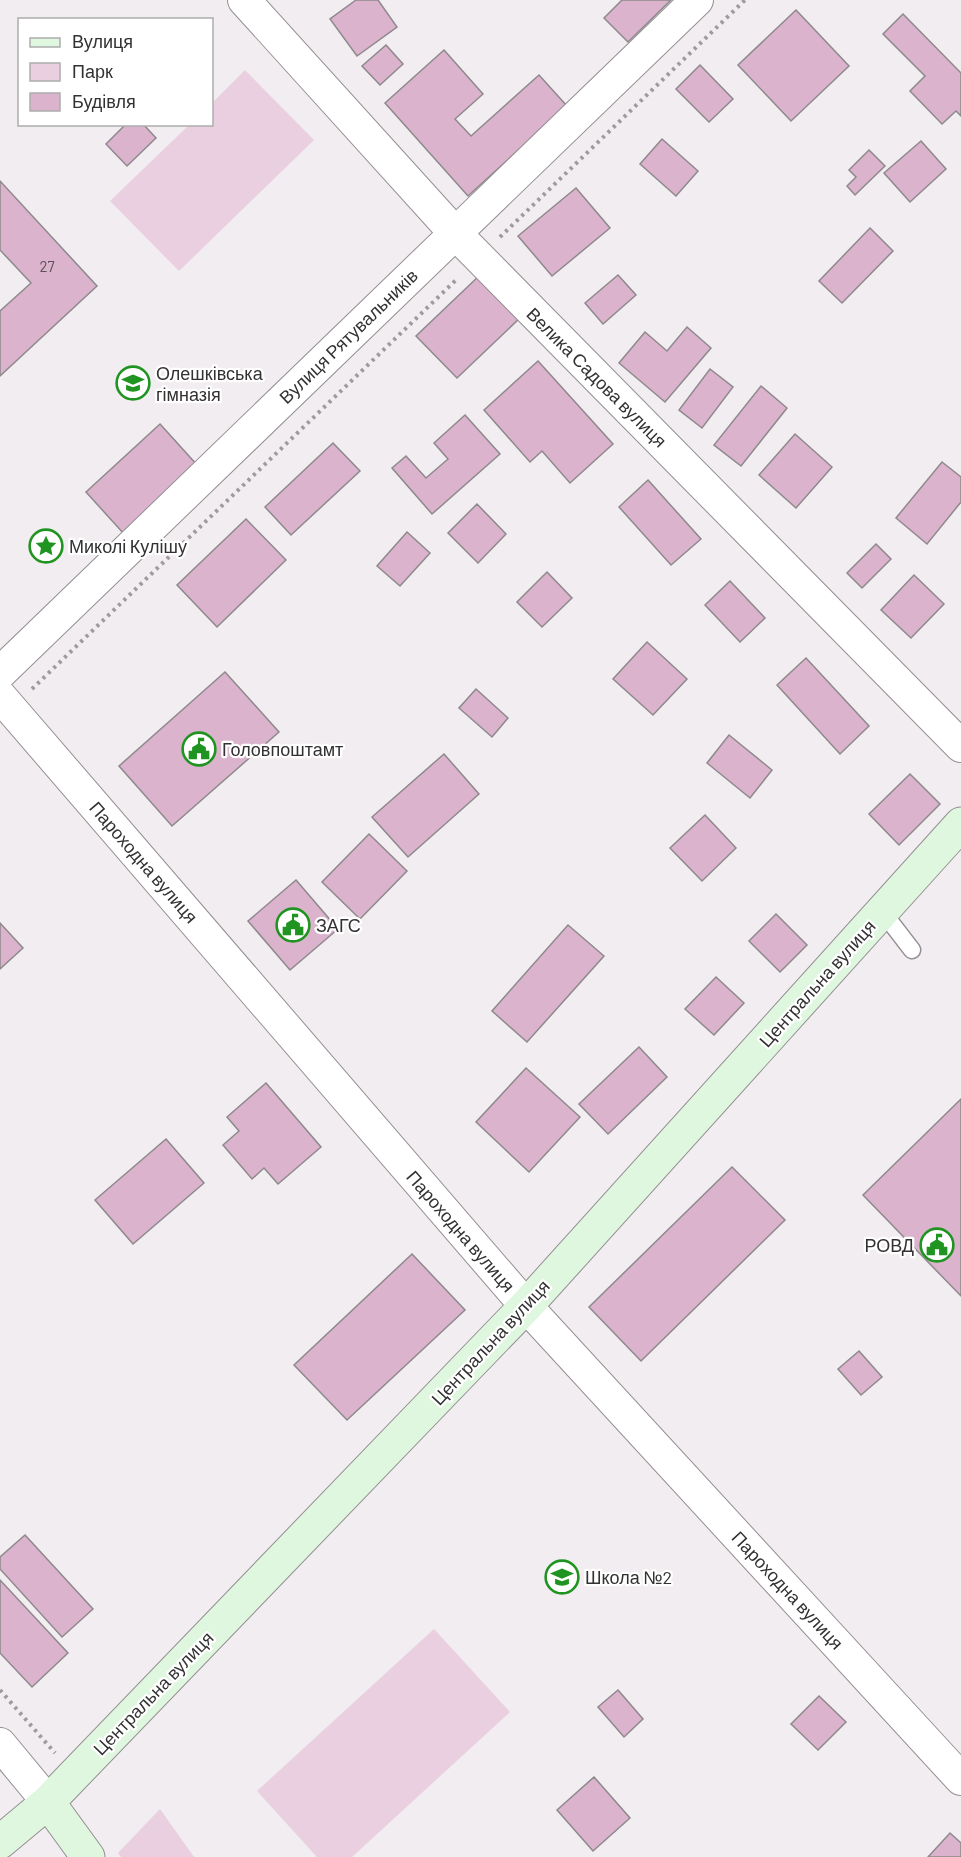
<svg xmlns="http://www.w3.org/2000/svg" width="961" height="1857" viewBox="0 0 961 1857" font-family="Barlow,sans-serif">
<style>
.green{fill:#e9cfe0}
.building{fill:#dbb3cd;stroke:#8e898c;stroke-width:1.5}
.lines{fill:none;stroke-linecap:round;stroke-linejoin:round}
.lane-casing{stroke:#948f92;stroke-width:19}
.street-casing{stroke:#948f92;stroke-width:34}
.secondary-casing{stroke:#948f92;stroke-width:35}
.path{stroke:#9e9a9d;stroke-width:4;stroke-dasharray:3 4.5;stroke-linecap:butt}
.lane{stroke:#fff;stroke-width:16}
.street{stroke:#fff;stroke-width:32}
.secondary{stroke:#e0f7df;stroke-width:33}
.labels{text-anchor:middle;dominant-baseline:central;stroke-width:4.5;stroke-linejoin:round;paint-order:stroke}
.number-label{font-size:15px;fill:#5d5259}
.street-label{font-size:18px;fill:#333132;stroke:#fff}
.poi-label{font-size:18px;fill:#333132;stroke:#fff;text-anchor:start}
</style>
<rect width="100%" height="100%" fill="#f2edf0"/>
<!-- green -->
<g class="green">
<polygon points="245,70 314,140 179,271 110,201 189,125 212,124 212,103"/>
<polygon points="434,1629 510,1712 352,1857 317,1857 257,1791"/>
<polygon points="160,1809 194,1857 121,1857 118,1853"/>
</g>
<!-- building -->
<g class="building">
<polygon points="356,0 378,0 397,27 357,56 330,19"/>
<polygon points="622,0 671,0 628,42 604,18"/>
<polygon points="796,10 849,66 791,121 738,65"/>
<polygon points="903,14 961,73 961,116 956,111 942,124 910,91 925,76 883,34"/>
<polygon points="386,45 403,64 380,85 362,66"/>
<polygon points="444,50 483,94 455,119 471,136 539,75 567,106 468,196 385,103"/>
<polygon points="700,65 733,99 709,122 676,89"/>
<polygon points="126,124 143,124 156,138 127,166 106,144"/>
<polygon points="662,139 698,171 676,196 640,164"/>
<polygon points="921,141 946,169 910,202 884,173"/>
<polygon points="869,150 885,166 855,195 847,186 856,177 849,170"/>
<polygon points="0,181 97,286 0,376 0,311 31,283 0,250"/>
<polygon points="576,188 610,228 552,276 518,236"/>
<polygon points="870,228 893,251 842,303 819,281"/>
<polygon points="481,274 522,316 457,378 416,336"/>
<polygon points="618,275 636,295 603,324 585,303"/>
<polygon points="687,327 711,348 665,402 619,363 645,332 667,351"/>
<polygon points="538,361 613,444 570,483 542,451 530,462 484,410"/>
<polygon points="710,369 733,387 702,428 679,410"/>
<polygon points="761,386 787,408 741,466 714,445"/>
<polygon points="465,415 500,454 432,514 392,468 406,456 426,478 448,459 434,443"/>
<polygon points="160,424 198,466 124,534 86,492"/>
<polygon points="795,434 832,467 796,508 759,475"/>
<polygon points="333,443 360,471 291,535 265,507"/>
<polygon points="942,462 961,477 961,502 927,544 896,518"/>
<polygon points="648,480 701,539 671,565 619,507"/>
<polygon points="477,504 506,534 478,563 448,533"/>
<polygon points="246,519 286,560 217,627 177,585"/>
<polygon points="407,532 430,553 400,586 377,566"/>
<polygon points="876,544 891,559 862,588 847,573"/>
<polygon points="547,572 572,598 542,627 517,602"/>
<polygon points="914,575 944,604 911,638 881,610"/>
<polygon points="730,581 765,618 740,642 705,605"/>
<polygon points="647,642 687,679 653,715 613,679"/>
<polygon points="806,658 869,726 840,754 777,685"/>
<polygon points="225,672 279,732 172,826 119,766"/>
<polygon points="476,689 508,718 492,737 459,708"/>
<polygon points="729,735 772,770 750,798 707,763"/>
<polygon points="444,754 479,794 408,857 372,817"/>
<polygon points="910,774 940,804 899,845 869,814"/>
<polygon points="705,815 736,848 702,881 670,848"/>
<polygon points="369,834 407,871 360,919 322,882"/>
<polygon points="296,880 338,929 290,970 248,921"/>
<polygon points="776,914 807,945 780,972 749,941"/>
<polygon points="0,923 23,948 0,969"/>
<polygon points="568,925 604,956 527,1042 492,1011"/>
<polygon points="716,977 744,1003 714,1035 685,1009"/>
<polygon points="639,1047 667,1077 608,1134 579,1104"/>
<polygon points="526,1068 580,1117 529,1172 476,1122"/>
<polygon points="266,1083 321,1147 278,1184 264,1168 252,1179 223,1145 239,1131 227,1117"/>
<polygon points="961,1099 961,1296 863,1195"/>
<polygon points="166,1139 204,1183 133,1244 95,1200"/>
<polygon points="732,1167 785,1220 641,1361 589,1307"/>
<polygon points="412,1254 465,1310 347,1420 294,1365"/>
<polygon points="859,1351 882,1377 861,1395 838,1369"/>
<polygon points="25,1535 93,1609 62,1637 0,1569 0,1557"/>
<polygon points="0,1580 68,1653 32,1687 0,1653"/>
<polygon points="618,1690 643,1719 624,1737 598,1707"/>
<polygon points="819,1696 846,1722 818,1750 791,1724"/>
<polygon points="594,1777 630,1818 593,1851 557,1810"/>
<polygon points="950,1833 961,1843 961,1857 928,1857"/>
</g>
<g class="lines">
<!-- lane casing -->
<g class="lane-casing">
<polyline id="lane" points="882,911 912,950"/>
</g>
<!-- street casing -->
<g class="street-casing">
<g id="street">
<polyline points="244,0 455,233 961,746"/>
<polyline points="0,673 697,0"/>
<polyline points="0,696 526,1306 961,1779"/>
<polyline points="0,1744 48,1802"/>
</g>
</g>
<!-- secondary casing -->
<g class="secondary-casing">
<g id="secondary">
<polyline points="48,1802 88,1857"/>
<polyline points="0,1842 48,1802 526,1306 961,824"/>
</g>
</g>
<!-- path -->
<g class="path">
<polyline points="500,237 745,0"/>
<polyline points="32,689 458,278"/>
<polyline points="0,1690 55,1753"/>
</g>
<!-- lane -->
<use href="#lane" class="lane"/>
<!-- street -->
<use href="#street" class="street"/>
<!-- secondary -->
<use href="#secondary" class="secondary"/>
</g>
<!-- icons -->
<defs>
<g id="school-ring" transform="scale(1.725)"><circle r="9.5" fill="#fff" stroke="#209421" stroke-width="1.5"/><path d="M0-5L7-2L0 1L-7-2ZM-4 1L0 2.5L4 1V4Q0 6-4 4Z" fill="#209421"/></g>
<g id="sight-ring" transform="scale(1.725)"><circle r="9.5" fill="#fff" stroke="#209421" stroke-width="1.5"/><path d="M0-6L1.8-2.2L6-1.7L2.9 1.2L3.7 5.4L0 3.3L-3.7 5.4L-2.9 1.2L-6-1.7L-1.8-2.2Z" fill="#209421"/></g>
<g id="civic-ring" transform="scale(1.725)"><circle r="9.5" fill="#fff" stroke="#209421" stroke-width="1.5"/><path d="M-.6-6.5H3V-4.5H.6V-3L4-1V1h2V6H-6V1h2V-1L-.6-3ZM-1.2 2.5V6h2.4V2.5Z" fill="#209421"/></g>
</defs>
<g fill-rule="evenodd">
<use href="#school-ring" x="133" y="383"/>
<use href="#sight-ring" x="46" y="546"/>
<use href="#civic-ring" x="199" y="749"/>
<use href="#civic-ring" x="293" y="925"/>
<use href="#civic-ring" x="937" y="1245"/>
<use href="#school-ring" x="562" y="1577"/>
</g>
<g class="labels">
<!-- number labels -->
<g class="number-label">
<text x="47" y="266">27</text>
</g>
<!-- street labels -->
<g class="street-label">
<text transform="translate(348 336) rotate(-44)">Вулиця Рятувальників</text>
<text transform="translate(597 377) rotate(45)">Велика Садова вулиця</text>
<text transform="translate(144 862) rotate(49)">Пароходна вулиця</text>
<text transform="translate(817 983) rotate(-48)">Центральна вулиця</text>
<text transform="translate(461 1231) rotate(49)">Пароходна вулиця</text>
<text transform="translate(490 1342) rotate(-47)">Центральна вулиця</text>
<text transform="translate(788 1590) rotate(47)">Пароходна вулиця</text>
<text transform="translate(153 1693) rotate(-46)">Центральна вулиця</text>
</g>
<!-- poi labels -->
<g class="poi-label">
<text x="156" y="373">Олешківська<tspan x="156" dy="21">гімназія</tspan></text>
<text x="69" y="546">Миколі Кулішу</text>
<text x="222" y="749">Головпоштамт</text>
<text x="316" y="925">ЗАГС</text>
<text x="914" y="1245" text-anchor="end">РОВД</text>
<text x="585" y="1577">Школа №2</text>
</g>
</g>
<!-- legend -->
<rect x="18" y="18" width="195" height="108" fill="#ffffff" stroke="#adadad" stroke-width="1.5"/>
<rect x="30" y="38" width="30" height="9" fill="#e0f7df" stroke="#adadad" stroke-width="1.5"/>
<text x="72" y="48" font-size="18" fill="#333132">Вулиця</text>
<rect x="30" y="63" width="30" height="18" fill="#e9cfe0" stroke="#adadad" stroke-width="1.5"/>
<text x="72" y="78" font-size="18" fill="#333132">Парк</text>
<rect x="30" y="93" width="30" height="18" fill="#dbb3cd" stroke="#adadad" stroke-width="1.5"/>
<text x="72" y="108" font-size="18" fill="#333132">Будівля</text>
</svg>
